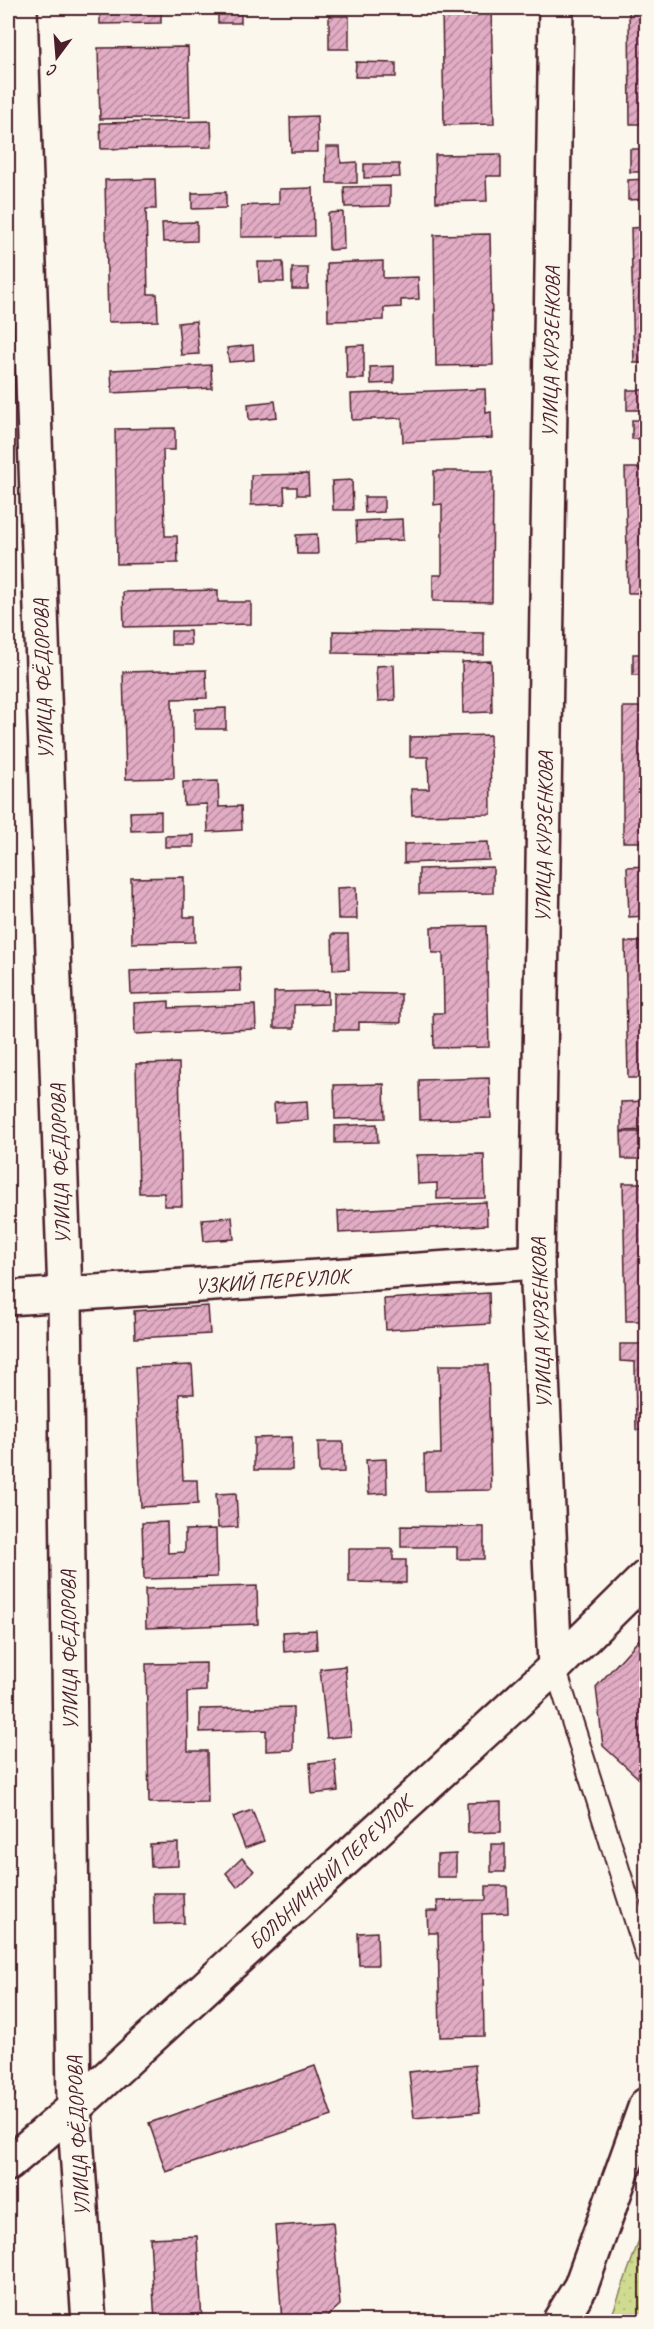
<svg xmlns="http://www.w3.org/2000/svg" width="654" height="2329" viewBox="0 0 654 2329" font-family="Caveat,sans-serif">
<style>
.grass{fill:url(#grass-dots);stroke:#8c7e5e;stroke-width:1.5}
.building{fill:url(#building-hatch);stroke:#4a1f2b;stroke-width:1.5}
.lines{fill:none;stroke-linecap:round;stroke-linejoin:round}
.service-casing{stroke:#4a1f2b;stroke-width:24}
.minor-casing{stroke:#4a1f2b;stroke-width:38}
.tertiary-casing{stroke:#4a1f2b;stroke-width:38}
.service{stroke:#fbf7ec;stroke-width:20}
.minor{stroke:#fbf7ec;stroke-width:33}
.tertiary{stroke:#fbf7ec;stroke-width:33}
.labels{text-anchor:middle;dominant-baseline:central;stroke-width:4.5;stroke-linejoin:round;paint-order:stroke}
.street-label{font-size:21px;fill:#4a1f2b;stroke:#fbf7ec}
</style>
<defs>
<pattern id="grass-dots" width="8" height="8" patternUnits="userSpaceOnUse" patternTransform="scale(1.5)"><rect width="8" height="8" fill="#cfdc90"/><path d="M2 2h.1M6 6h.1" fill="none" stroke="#b3bc7c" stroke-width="1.8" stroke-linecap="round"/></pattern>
<pattern id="building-hatch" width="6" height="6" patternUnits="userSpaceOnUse" patternTransform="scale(1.5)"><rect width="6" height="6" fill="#e1acc4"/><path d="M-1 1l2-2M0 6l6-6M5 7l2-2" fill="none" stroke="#b88b9f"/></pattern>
</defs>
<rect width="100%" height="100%" fill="#fbf7ec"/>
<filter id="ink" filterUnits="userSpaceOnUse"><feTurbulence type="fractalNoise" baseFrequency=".0167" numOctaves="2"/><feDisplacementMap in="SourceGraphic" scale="12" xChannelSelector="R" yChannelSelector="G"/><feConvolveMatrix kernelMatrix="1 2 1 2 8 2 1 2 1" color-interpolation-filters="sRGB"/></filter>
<g filter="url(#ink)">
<!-- grass -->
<polygon class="grass" points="646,2221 646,2321 609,2321 612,2315"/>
<!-- building -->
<g class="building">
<polygon points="100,8 161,8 161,23 100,24"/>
<rect x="218" y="8" width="23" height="15"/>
<polygon points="442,8 491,8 494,124 444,125"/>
<polygon points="629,8 646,8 646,124 630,124"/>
<rect x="329" y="16" width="20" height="33"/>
<polygon points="188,47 190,117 100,119 98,48"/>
<polygon points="356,62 396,63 396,77 355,77"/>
<polygon points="317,116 318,152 291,152 290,117"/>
<polygon points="211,121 212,147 101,149 100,123"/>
<polygon points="326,147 340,147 341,163 357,162 357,183 327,183"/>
<rect x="630" y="149" width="16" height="23"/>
<polygon points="501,154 501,176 486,176 487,201 436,202 435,155"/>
<polygon points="364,164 399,164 400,177 364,178"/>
<polygon points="155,179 156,209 146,209 148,294 157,294 158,321 108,322 105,180"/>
<polygon points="646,179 646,199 628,200 628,180"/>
<polygon points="390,186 390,206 345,207 344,187"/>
<polygon points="313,188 314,236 241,237 241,206 279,204 279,189"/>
<polygon points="226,192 226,208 192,209 192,193"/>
<polygon points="343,212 344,249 329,250 328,213"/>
<polygon points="197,222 197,241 163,242 162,223"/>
<polygon points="646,227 646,363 634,363 631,228"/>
<polygon points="490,234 493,365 436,366 434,235"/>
<polygon points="383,261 383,278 418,277 419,299 401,300 401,307 384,308 384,320 328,321 327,263"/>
<polygon points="258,262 283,262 284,282 259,282"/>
<rect x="292" y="268" width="16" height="21"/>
<polygon points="196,321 199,354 181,355 178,323"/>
<polygon points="253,345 254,360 229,362 227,348"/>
<polygon points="364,345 364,379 347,379 346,346"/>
<polygon points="211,365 212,388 112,393 111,370"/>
<polygon points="394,366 394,383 371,384 370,367"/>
<polygon points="485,389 486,413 491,412 492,438 403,442 402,418 352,420 351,394"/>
<rect x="627" y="390" width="19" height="20"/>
<polygon points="275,401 277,417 249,420 248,404"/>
<rect x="632" y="420" width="14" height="19"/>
<polygon points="175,428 175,450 163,450 165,536 177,536 178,563 117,564 115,429"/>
<polygon points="625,468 646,468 646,593 628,593"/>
<polygon points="434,471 493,471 492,602 433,601 433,575 442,575 442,504 434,505"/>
<polygon points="308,474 309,495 297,495 297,487 284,487 285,504 251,505 251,475"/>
<polygon points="352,480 353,510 333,510 332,481"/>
<polygon points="364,497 384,497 384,512 365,513"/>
<polygon points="402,519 403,540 357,542 356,521"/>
<polygon points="317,534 318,554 297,554 296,535"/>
<polygon points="218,590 218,602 251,602 251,624 124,627 123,592"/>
<polygon points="171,631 190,631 191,645 171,645"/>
<polygon points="333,631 484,633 484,655 333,653"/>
<rect x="633" y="654" width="13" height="21"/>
<polygon points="491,661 492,712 463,713 462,662"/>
<polygon points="394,665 395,700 378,701 376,666"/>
<polygon points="206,670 207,698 172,699 174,778 126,779 123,672"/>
<rect x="623" y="707" width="23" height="135"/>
<polygon points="226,708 226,729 195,729 195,709"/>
<polygon points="490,735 491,814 412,815 411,789 429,789 428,757 410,757 410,737"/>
<polygon points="218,781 219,807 241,806 242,830 208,832 207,804 184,805 183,782"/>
<polygon points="161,811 161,830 131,831 130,812"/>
<polygon points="194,835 194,847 165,847 165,836"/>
<polygon points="488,842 489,860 404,863 404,844"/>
<polygon points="646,866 646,916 629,917 627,867"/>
<polygon points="493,867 493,893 419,894 419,869"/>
<polygon points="184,877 184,917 195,917 195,942 132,943 131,878"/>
<polygon points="356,887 357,919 338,919 337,888"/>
<polygon points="486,926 489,1047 434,1048 433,1013 444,1013 443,953 432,953 431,927"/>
<polygon points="332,934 348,934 349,969 333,970"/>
<polygon points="625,942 646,942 646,1078 628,1078"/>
<polygon points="240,967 241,991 131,994 130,971"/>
<polygon points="328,991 328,1004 294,1005 294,1028 274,1028 274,992"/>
<polygon points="334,993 401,994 401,1023 359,1022 359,1030 334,1030"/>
<polygon points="169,1001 169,1008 255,1005 256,1029 135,1034 134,1003"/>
<polygon points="179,1063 182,1206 164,1206 164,1193 139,1193 136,1064"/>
<polygon points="489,1078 491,1118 420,1120 419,1080"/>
<polygon points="384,1084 385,1118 335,1119 334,1085"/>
<polygon points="307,1101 308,1120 275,1122 274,1103"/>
<polygon points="646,1101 646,1130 621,1131 621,1102"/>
<polygon points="377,1124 378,1142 335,1143 335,1126"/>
<polygon points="621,1132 646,1132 646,1159 622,1159"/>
<polygon points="484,1154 485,1198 437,1199 437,1183 418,1184 417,1155"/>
<polygon points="623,1183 646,1183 646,1321 626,1321"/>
<polygon points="486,1202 487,1225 339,1233 338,1211"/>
<polygon points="232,1217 234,1239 204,1241 202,1219"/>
<polygon points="489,1293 490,1324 386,1330 384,1299"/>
<polygon points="208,1306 210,1334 135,1338 134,1311"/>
<polygon points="620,1344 646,1344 646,1430 636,1430 635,1362 620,1361"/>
<polygon points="192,1365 194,1394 179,1394 183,1480 197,1480 198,1504 141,1507 135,1367"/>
<polygon points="439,1365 488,1365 491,1490 425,1491 424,1454 441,1454"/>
<polygon points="292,1437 292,1470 254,1470 254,1438"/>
<polygon points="318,1442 343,1442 344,1472 319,1473"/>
<polygon points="386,1459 387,1493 369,1494 366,1460"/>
<polygon points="236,1493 238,1527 218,1528 216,1494"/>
<polygon points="167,1522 168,1553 185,1552 185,1530 216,1529 217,1577 144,1579 142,1523"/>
<polygon points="401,1526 484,1527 484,1559 457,1559 457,1547 401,1547"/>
<polygon points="349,1549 393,1549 393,1560 406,1560 406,1583 349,1582"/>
<polygon points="257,1586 258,1624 146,1628 145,1589"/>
<polygon points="316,1630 317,1649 284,1652 283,1632"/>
<polygon points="646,1632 646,1706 645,1708 646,1709 646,1783 645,1784 603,1746 596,1687"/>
<polygon points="8,1648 10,1759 8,1759"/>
<polygon points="206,1663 206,1691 187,1692 188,1751 207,1751 208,1802 149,1803 146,1664"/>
<polygon points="345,1666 351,1736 327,1738 320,1669"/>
<polygon points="293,1707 293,1750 266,1751 266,1730 200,1732 200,1709"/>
<polygon points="335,1760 338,1791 312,1794 310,1763"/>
<polygon points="501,1802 501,1832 468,1833 467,1803"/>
<polygon points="252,1810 264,1841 245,1848 233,1817"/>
<polygon points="8,1819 9,1819 11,1844 8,1844"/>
<polygon points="178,1843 178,1866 151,1867 150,1844"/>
<rect x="491" y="1844" width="14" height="28"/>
<polygon points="456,1854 456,1877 437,1877 437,1855"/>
<polygon points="242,1858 254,1871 237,1887 226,1873"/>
<polygon points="8,1880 10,2012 8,2012"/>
<polygon points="486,1886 507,1886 508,1913 482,1914 484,2036 440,2037 438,1933 428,1933 427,1911 438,1911 437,1901 486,1900"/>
<polygon points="153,1893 183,1893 184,1923 154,1924"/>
<polygon points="377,1932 378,1965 359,1965 358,1933"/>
<polygon points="475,2065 480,2112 414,2118 409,2072"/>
<polygon points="315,2066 332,2116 166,2172 149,2123"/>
<polygon points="13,2072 15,2096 8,2097 8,2073"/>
<polygon points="333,2222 340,2305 321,2322 282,2322 275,2226"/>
<polygon points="197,2236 202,2322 155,2322 150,2238"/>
</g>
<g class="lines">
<!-- service casing -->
<g class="service-casing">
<polyline id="service" points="555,1667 646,1955"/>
</g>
<!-- minor casing -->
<g class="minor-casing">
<g id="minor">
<polyline points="20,8 65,1295 74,2108 89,2322"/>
<polyline points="8,1298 537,1262"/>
<polyline points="555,1667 537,1262 556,8"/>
<polyline points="8,2164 74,2108 555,1667 646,1577"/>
</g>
</g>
<!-- tertiary casing -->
<g class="tertiary-casing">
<polyline id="tertiary" points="559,2322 581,2286 646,2105"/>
</g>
<!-- service -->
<use href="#service" class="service"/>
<!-- minor -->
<use href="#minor" class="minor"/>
<!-- tertiary -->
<use href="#tertiary" class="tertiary"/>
</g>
</g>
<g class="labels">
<!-- street labels -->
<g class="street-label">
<text transform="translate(551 352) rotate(-89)">УЛИЦА КУРЗЕНКОВА</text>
<text transform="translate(43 679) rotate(-92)">УЛИЦА ФЁДОРОВА</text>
<text transform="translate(544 837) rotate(-89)">УЛИЦА КУРЗЕНКОВА</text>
<text transform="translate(60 1164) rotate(-92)">УЛИЦА ФЁДОРОВА</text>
<text transform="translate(272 1281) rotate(-4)">УЗКИЙ ПЕРЕУЛОК</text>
<text transform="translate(541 1323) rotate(-92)">УЛИЦА КУРЗЕНКОВА</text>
<text transform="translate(69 1650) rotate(-91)">УЛИЦА ФЁДОРОВА</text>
<text transform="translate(330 1873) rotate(-43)">БОЛЬНИЧНЫЙ ПЕРЕУЛОК</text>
<text transform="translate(78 2136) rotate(-93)">УЛИЦА ФЁДОРОВА</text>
</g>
</g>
<!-- margin -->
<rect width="654" height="2329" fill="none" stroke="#fbf7ec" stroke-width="30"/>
<rect x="15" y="15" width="624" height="2299" fill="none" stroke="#4a1f2b" stroke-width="2" filter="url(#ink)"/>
<!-- north arrow -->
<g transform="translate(57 57) rotate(196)" stroke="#fbf7ec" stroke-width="4.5" paint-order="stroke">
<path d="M0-4.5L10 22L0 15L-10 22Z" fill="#4a1f2b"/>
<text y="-9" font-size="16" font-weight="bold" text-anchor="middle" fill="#4a1f2b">С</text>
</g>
</svg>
